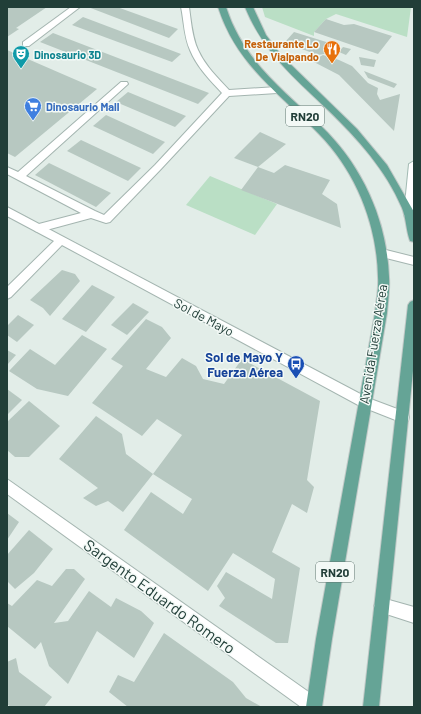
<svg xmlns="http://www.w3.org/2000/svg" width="421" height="714" viewBox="0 0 421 714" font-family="Barlow,sans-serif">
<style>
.green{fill:#badfc5}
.building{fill:#b7c8c1}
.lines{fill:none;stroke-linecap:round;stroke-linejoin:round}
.lane-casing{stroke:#a4b5b0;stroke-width:2}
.street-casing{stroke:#a4b5b0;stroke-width:2}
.secondary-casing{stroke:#a0b9b1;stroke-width:2}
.primary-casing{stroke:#c1c9c7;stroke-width:2}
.lane{fill:#fff;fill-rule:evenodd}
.street{fill:#fff;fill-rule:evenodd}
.secondary{fill:#fff;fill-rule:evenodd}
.primary{fill:#65a496;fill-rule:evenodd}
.labels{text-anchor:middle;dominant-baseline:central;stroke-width:3;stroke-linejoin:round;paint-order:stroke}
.far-food-label{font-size:11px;font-weight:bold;fill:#c56008;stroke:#f3f9f6;text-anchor:end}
.far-culture-label{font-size:11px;font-weight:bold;fill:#0d838f;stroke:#f3f9f6;text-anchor:start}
.far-shop-label{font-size:11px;font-weight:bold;fill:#366cbe;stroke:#f3f9f6;text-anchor:start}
.shield{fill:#f3f9f6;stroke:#607671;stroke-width:1}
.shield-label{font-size:12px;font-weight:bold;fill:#213e38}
.street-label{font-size:13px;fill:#213e38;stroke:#f3f9f6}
.transit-label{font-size:13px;font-weight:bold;fill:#164399;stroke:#f3f9f6;text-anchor:end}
.near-street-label{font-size:16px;fill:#213e38;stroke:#f3f9f6}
</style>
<rect width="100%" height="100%" fill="#e2ede8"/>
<!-- green -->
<g class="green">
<polygon points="262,7 411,7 407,37 336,14 326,19 314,32 314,36 265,17"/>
<polygon points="210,176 277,204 255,235 186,205"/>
</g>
<!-- building -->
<g class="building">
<polygon points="7,7 47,7 16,28 19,29 7,37"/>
<polygon points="88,7 117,7 178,29 169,38"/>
<polygon points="83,17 181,54 172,62 72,25"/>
<polygon points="326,19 344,25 354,24 392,36 378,54 314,32"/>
<polygon points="294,32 336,45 330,53 318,55 299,48 286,41"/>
<polygon points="53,33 209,93 198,104 40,42"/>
<polygon points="343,47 351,49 346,55 339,52"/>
<polygon points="7,50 97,89 15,157 7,153"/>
<polygon points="323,55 339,60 352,66 368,83 378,88 377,94 380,100 400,94 394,131 339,75 312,61"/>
<polygon points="359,57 376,60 374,67 361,65"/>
<polygon points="364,71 397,84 394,88 368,78"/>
<polygon points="128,92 186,116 175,127 116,102"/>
<polygon points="106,115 165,142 153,154 93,126"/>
<polygon points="260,132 286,144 258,167 234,158"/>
<polygon points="81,140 141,168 128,181 67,151"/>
<polygon points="49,163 111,193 96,207 35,175"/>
<polygon points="285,165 330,180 322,194 337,204 341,228 241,190 258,167 274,173"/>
<polygon points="62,270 75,274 80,281 50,316 43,308 30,300"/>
<polygon points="92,285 115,297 86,332 62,319"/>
<polygon points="133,303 149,312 127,335 111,325"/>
<polygon points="18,315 34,325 17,342 7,335 7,326"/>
<polygon points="146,319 162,327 171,338 146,369 166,377 182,358 196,366 203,379 224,384 242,359 320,401 307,480 314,487 307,513 292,504 272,552 300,568 288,643 276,643 219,606 225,598 217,586 226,572 272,599 275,579 233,553 208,591 124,530 151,492 183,514 192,499 153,474 182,435 157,419 142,436 92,403 123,366 111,359"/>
<polygon points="82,335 107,349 68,396 37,389 9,371 30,349 55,365"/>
<polygon points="7,350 16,355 7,365"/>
<polygon points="7,389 22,400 7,415"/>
<polygon points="29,401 60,426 29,457 15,457 7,450 7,422"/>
<polygon points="96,416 122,434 126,454 153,474 123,512 108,501 96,506 83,498 98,488 59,459"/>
<polygon points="7,513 19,522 7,540"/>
<polygon points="29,530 53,549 34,573 15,589 7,581 7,555"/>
<polygon points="66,569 74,569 85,579 54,623 68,621 89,591 111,607 116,598 141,611 154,623 134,658 97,631 68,684 49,666 41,642 35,649 7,626 7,603 12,606 37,580 52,586"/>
<polygon points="164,633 233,682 246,698 262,707 128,707 109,692 118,675 134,682"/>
<polygon points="16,658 19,672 52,697 44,707 11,707 7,704 7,662"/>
</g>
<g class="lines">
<!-- lane casing -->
<g class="lane-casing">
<g id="lane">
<polygon points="71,7 80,7 29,46 23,46 23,42"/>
<path d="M181,7H189C191,21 192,37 198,50C205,66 218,78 229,90L277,87L281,90L277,93L229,96L161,169L110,222L106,223L91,218L39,232L35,231L34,228L35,225L81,213L7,174V167L18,172L121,82H127L128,84L26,176L95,211L104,215L155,165L222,93C210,80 197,67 190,50C184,37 184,21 181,7Z"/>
</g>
</g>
<!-- street casing -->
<g class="street-casing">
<g id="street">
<polygon points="7,207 368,398 408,413 409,417 408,421 403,423 360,406 62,245 11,297 7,299 7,287 54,241 7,216"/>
<polygon points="382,249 414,257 414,265 378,256 377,253 378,250"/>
<polygon points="7,479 320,700 322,707 301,707 7,494"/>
<polygon points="382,598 414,607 414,623 377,611 374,606 377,601"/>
</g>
</g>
<!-- secondary casing -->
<g class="secondary-casing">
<polygon id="secondary" points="414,161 414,214 413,217 405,217 404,214 409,164"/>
</g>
<!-- primary casing -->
<g class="primary-casing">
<g id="primary">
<path d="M218,7H226C243,60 282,89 321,126C362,165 387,220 389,277C390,289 388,301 387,313L332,639L322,707H306L316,639L375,313C376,301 379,289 378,277C377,224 356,172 319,134C279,93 236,64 218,7Z"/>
<path d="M245,7H253L266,35L281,55L357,129L387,165L414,212V242L410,241L409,238C406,228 406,218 402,208C386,170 357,138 328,110C293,76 264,53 245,7Z"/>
<polygon points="414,300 414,361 379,707 363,707 408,305 410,302"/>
</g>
</g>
<!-- lane -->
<use href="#lane" class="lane"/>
<!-- street -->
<use href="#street" class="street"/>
<!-- secondary -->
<use href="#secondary" class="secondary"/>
<!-- primary -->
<use href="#primary" class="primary"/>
</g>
<!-- icons -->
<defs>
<g id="restaurant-pin" transform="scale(0.9)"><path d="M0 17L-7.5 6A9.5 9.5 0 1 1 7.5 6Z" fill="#e8710a" stroke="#f3f9f6"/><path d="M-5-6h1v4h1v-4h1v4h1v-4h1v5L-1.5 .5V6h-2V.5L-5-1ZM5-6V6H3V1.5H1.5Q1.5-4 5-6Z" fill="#fff"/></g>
<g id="theatre-pin" transform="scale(0.9)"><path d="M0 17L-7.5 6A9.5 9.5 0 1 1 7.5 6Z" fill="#0f9aa8" stroke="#f3f9f6"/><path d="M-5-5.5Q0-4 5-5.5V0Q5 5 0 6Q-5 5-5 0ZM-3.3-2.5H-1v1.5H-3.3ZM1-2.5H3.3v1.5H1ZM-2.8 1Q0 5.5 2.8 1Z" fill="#fff"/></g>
<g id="supermarket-pin" transform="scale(0.9)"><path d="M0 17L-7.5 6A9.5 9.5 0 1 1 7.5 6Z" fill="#3f7fe0" stroke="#f3f9f6"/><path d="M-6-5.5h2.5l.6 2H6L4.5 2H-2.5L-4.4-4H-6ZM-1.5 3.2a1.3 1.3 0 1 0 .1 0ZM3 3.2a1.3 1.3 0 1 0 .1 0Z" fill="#fff"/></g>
<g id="bus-pin" transform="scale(0.9)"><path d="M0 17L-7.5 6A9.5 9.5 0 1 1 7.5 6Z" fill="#1a4fb4" stroke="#f3f9f6"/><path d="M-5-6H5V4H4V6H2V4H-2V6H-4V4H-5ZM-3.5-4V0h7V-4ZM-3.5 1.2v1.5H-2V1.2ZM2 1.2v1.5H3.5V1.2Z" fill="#fff"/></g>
</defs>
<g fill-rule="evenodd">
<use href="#restaurant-pin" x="332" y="49"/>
<use href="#theatre-pin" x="21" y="54"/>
<use href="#supermarket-pin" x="33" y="106"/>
<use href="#bus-pin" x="296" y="364"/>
</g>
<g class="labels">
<!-- far-food labels -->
<g class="far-food-label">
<text x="319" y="43">Restaurante Lo<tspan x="319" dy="13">De Vialpando</tspan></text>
</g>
<!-- far-culture labels -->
<g class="far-culture-label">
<text x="34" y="54">Dinosaurio 3D</text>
</g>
<!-- far-shop labels -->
<g class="far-shop-label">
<text x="46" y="106">Dinosaurio Mall</text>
</g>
<!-- shield labels -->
<g class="shield">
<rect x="286" y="106" width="38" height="20" rx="3"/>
<rect x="316" y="562" width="38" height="20" rx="3"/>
</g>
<g class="shield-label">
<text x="305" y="116">RN20</text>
<text x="335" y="572">RN20</text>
</g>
<!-- street labels -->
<g class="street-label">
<text transform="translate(204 317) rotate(28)">Sol de Mayo</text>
<text transform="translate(373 344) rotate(-81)">Avenida Fuerza Aérea</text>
</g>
<!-- transit labels -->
<g class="transit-label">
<text x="283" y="357">Sol de Mayo Y<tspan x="283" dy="15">Fuerza Aérea</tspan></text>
</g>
<!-- near-street labels -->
<g class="near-street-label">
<text transform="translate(160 596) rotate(36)">Sargento Eduardo Romero</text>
</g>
</g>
<!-- border -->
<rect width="421" height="714" fill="none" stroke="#213e38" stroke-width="16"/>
</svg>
